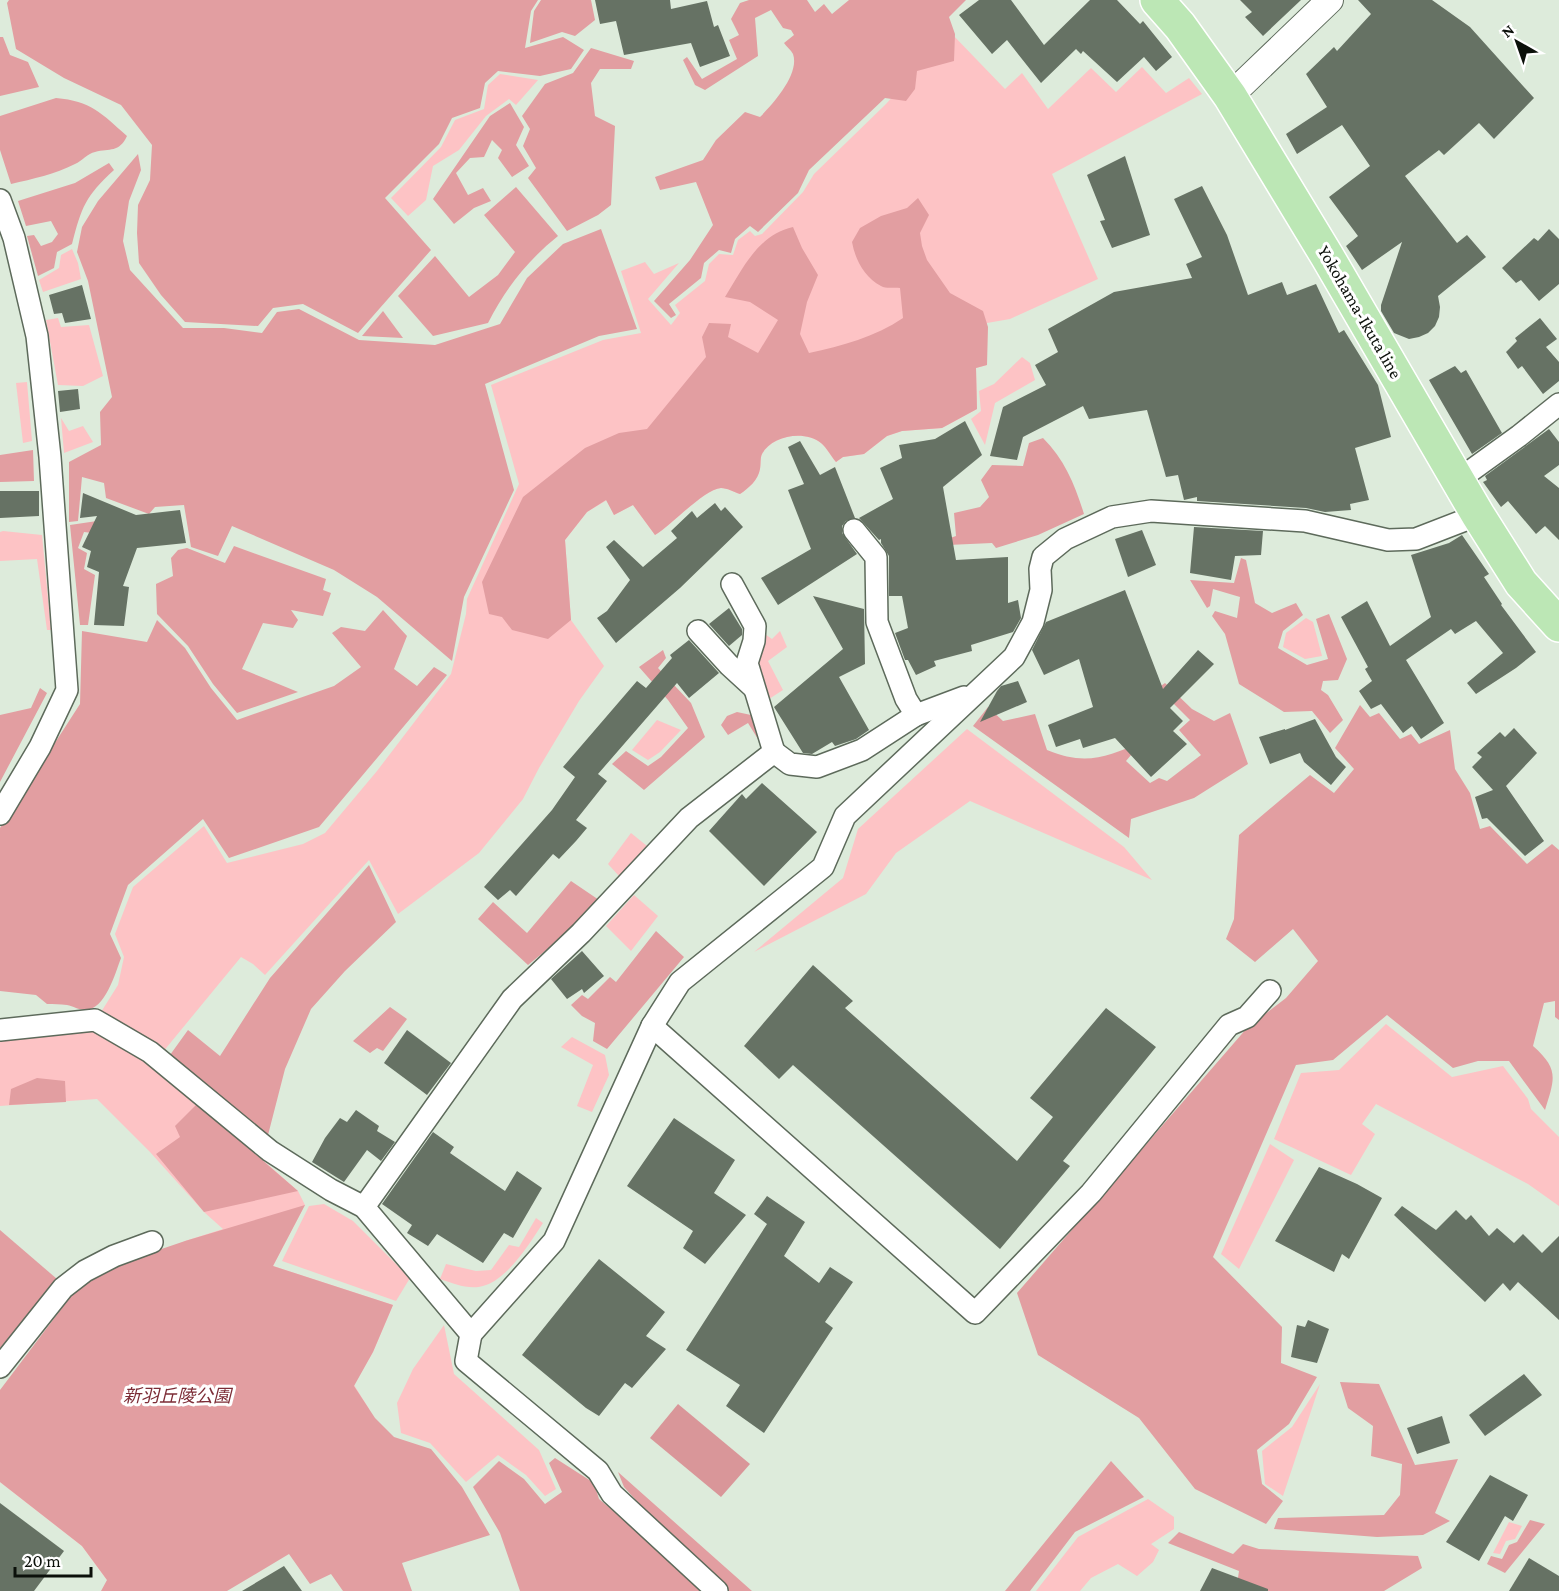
<svg xmlns="http://www.w3.org/2000/svg" width="1559" height="1591" viewBox="0 0 1559 1591" font-family="'Crimson Pro','Noto Sans JP',serif">
<style>
.green{fill:#fdc3c5}
.forest{fill:#e29ea1}
.water{fill:#d99699}
.building{fill:#667264}
.lines{fill:none;stroke-linecap:round;stroke-linejoin:round}
.minor-casing{stroke:#5d6a5b;stroke-width:24}
.tertiary-casing{stroke:#5d6a5b;stroke-width:28}
.primary-casing{stroke:#fff;stroke-width:36}
.minor{stroke:#fff;stroke-width:21}
.tertiary{stroke:#fff;stroke-width:26}
.primary{stroke:#bce7b5;stroke-width:33}
.labels{text-anchor:middle;dominant-baseline:central;stroke-width:6;stroke-linejoin:round;paint-order:stroke}
.street-label{font-size:18px;fill:#0b100a;stroke:#fff}
.park-label{font-size:18px;font-style:italic;fill:#7c2c36;stroke:#fff}
</style>
<rect width="100%" height="100%" fill="#ddebdb"/>
<!-- green -->
<g class="green">
<path d="M951,33L1005,89L1022,73L1048,109L1091,68L1116,92L1142,67L1166,93L1189,78L1202,94L1052,174L1098,279L1010,319L987,323V365L976,368L977,409L942,428L902,431L887,436L864,454L843,457L836,462C831,456 827,448 821,443C805,430 772,435 762,454C760,458 761,464 760,469C758,480 749,488 740,494C734,492 727,488 721,488C703,490 673,524 655,535L633,505L614,515L607,500L587,512L565,540L571,620L604,666L579,701L539,768L523,799L479,853L398,914L369,860L265,975L253,964L241,957L153,1064L298,1191L305,1205L273,1266L393,1305L373,1352L354,1385L369,1409L107,1580L82,1546L0,1482V1390L185,1241L223,1229L204,1212L150,1152L97,1099L0,1106V1035L91,1028L118,985L124,957L115,934L133,887L204,826L227,863L303,844L325,833L377,771L451,674L466,614L467,599L519,484L491,385L603,340L641,333L621,271L645,262L654,274L679,263L648,299L671,325L680,313L675,305L705,281L709,264L719,254L733,255L738,240L750,231L755,236L762,234L803,192L814,174L886,104Z"/>
<polygon points="500,74 538,80 516,105 509,99 486,116 459,150 433,166 426,200 408,216 391,198 441,147 455,120 484,109 488,85"/>
<polygon points="72,249 78,263 81,279 43,292 39,280 59,268 61,255"/>
<polygon points="58,318 61,327 89,325 103,376 83,386 58,385 46,320"/>
<polygon points="1022,357 1030,363 1035,380 995,403 985,445 971,419 981,411 979,391 994,384"/>
<polygon points="27,382 32,441 23,443 16,383"/>
<polygon points="61,418 69,431 83,426 93,442 64,453"/>
<polygon points="3,531 42,535 51,630 47,630 37,559 0,561 0,532"/>
<polygon points="1306,618 1313,622 1322,656 1305,659 1283,647 1286,633"/>
<polygon points="780,631 787,647 768,661 783,690 769,699 752,664 762,632 772,639"/>
<polygon points="657,720 681,730 660,752 648,760 632,750"/>
<polygon points="967,729 1124,847 1152,880 970,801 896,853 866,894 754,952 843,878 858,829"/>
<polygon points="631,833 647,846 619,876 608,864"/>
<polygon points="634,895 658,916 631,951 606,926"/>
<polygon points="1386,1024 1452,1077 1503,1066 1528,1099 1531,1109 1559,1137 1559,1206 1528,1184 1376,1104 1362,1124 1375,1134 1351,1175 1274,1139 1301,1073 1339,1070"/>
<polygon points="572,1037 605,1055 609,1075 592,1112 577,1106 593,1065 561,1047"/>
<polygon points="1270,1144 1294,1160 1239,1269 1221,1254"/>
<polygon points="324,1204 353,1221 410,1278 396,1301 282,1261 309,1206"/>
<path d="M536,1218L543,1223C530,1243 509,1277 486,1285C471,1291 455,1284 440,1279L446,1264L476,1271L491,1270L509,1245L519,1247Z"/>
<polygon points="444,1325 454,1374 539,1450 556,1489 545,1496 526,1475 498,1455 466,1482 430,1443 401,1433 397,1403 413,1369"/>
<polygon points="1320,1384 1283,1496 1265,1484 1262,1451 1292,1427"/>
<polygon points="1148,1499 1174,1517 1174,1529 1151,1544 1159,1550 1153,1562 1137,1576 1118,1564 1091,1578 1080,1591 1036,1591 1078,1537"/>
<polygon points="1509,1522 1522,1526 1515,1539 1506,1541 1500,1554 1493,1553"/>
</g>
<!-- forest -->
<g class="forest">
<polygon points="9,0 538,0 531,11 525,48 563,37 584,50 571,69 540,76 498,71 485,83 480,108 452,118 439,144 385,198 431,250 358,333 303,304 273,308 258,326 185,322 161,295 139,263 137,233 138,205 150,180 152,145 121,105 64,78 16,49 7,3"/>
<polygon points="541,0 591,0 595,20 575,36 562,32 530,43 534,11"/>
<path d="M749,0H807L815,12L824,4L832,14L849,0H966L949,17L955,34L954,61L917,71L915,89L906,101L885,98L809,170L798,193L758,232L750,226L735,239L731,253L719,250L704,263L701,278L669,304L676,315L671,318L654,301L690,260L713,225L696,182L660,190L655,177L703,160L716,140L745,112L760,117C773,104 800,74 793,54C791,50 786,46 784,43L794,35L791,30L783,28L771,10L755,18L758,56L705,90L695,85L683,60L687,57L702,79L737,59L729,40L739,35L731,19L740,3Z"/>
<polygon points="0,37 3,37 10,55 28,62 39,87 0,96"/>
<polygon points="591,48 634,61 631,69 600,69 591,83 595,116 615,126 611,205 598,215 567,231 528,178 536,168 523,146 530,129 522,116 545,84 573,73"/>
<path d="M56,98C91,101 101,113 127,136C119,153 110,148 95,152C88,153 82,161 75,164C55,174 33,179 11,184L0,150V116Z"/>
<polygon points="510,103 524,127 516,145 529,166 512,177 498,158 502,150 492,140 484,157 470,158 456,173 468,195 483,188 491,201 474,208 454,224 433,199 490,116"/>
<polygon points="138,154 141,170 129,201 123,241 130,270 183,328 224,328 262,333 277,312 299,309 359,340 435,345 500,324 527,278 563,244 601,229 637,329 599,336 485,384 514,490 464,597 452,661 377,597 334,570 232,526 218,556 191,547 184,505 155,507 149,514 106,498 104,483 82,477 78,521 69,522 69,462 101,445 100,412 112,397 88,281 77,252 82,227 98,201"/>
<path d="M109,163L114,170C85,197 82,206 72,244L57,252L54,268L38,276L27,236L34,235L41,246L52,242L58,234L51,221L26,226L18,201L75,183Z"/>
<path d="M516,187L558,236C527,261 506,288 488,323L433,336L398,296L435,256L469,297L498,275L515,252L484,215Z"/>
<path d="M918,198L929,215L920,233L922,246L927,260L950,293L983,311L988,327L987,365L976,368L977,409L942,428L902,431L887,436L864,454L843,457L836,462C831,456 827,448 821,443C805,430 772,435 762,454C760,458 761,464 760,469C758,480 749,488 740,494C734,492 727,488 721,488C703,490 673,524 655,535L633,505L614,515L606,500L587,512L565,540L571,620L548,639L512,630L502,617L489,614L482,582L523,497L585,448L619,433L647,429L706,357L702,337L709,323L731,324L728,337L758,353L778,320L750,302L725,297C743,268 758,235 793,227L802,248L818,275L807,302L800,334L809,353C842,346 875,337 903,318L900,288C894,287 886,289 881,286C864,277 855,259 852,242L860,228L881,216L907,208Z"/>
<polygon points="383,311 403,338 362,336"/>
<path d="M1043,438C1065,460 1075,485 1084,514L1038,535L996,548L992,543L926,546L956,536L954,513L980,507L989,497L981,480L992,465L1023,466L1029,443Z"/>
<polygon points="33,450 34,481 0,482 0,455"/>
<polygon points="97,521 92,533 84,532 78,548 87,553 84,569 95,575 88,625 80,625 70,525"/>
<polygon points="234,546 326,579 323,590 331,593 323,616 291,610 298,620 293,628 263,623 242,669 298,692 237,713 213,684 188,646 157,614 156,584 173,576 171,558 178,550 187,548 225,563"/>
<polygon points="1241,558 1246,560 1255,603 1272,613 1296,603 1303,615 1283,631 1278,648 1307,665 1328,659 1316,619 1329,614 1347,659 1338,680 1323,681 1321,690 1328,695 1343,720 1330,733 1312,711 1284,712 1239,684 1225,634 1212,616 1215,611 1237,618 1240,597 1213,589 1210,606 1207,608 1190,580 1234,583"/>
<path d="M383,610L407,636L394,669L417,686L434,667L447,675L319,827L229,858L203,819L128,885L110,934L121,958C115,974 105,1010 85,1010C79,1010 73,1006 67,1005C60,1004 54,1004 47,1004L36,995L0,991V828L80,704L82,631L147,642L157,620L185,648L211,688L237,720L334,686L361,667L332,633L341,627L365,631Z"/>
<polygon points="663,650 666,658 658,668 691,703 705,737 644,790 612,764 626,751 648,766 661,757 688,728 668,700 639,667"/>
<path d="M1165,683L1192,709L1214,721L1230,713L1248,764L1194,798L1131,819L1129,838L973,726L988,707L1003,721L1035,714L1047,750C1085,766 1107,757 1142,742L1126,761L1150,783L1159,778L1167,781L1201,755L1179,730L1190,720L1158,688Z"/>
<polygon points="40,688 47,693 0,782 0,715 31,708"/>
<path d="M1360,705L1370,717L1379,713L1400,739L1411,734L1419,744L1450,730L1455,769L1470,793L1480,829L1490,826L1527,864L1552,844L1559,850V1020L1555,1017V1001L1544,1003L1533,1046C1559,1069 1555,1078 1545,1110L1509,1061H1478L1453,1068L1387,1015L1333,1060L1296,1065L1213,1257L1282,1327L1281,1363L1317,1377L1289,1424L1257,1450L1262,1484L1283,1501L1266,1524L1195,1489L1139,1418L1038,1355L1017,1293L1247,1028L1286,998L1318,961L1293,929L1255,962L1226,939L1234,919L1239,835L1310,775L1334,793L1354,769L1335,748Z"/>
<polygon points="737,712 751,715 765,740 761,744 748,723 728,735 721,725 727,716"/>
<polygon points="369,865 396,922 345,971 311,1009 285,1069 268,1135 170,1055 188,1030 220,1056 270,978"/>
<polygon points="571,881 599,900 572,929 528,965 478,919 493,902 527,933"/>
<polygon points="656,931 684,957 607,1049 593,1041 595,1023 582,1016 571,1005 582,995 588,999 610,977 616,982"/>
<polygon points="390,1007 407,1019 383,1051 377,1048 370,1053 353,1041"/>
<polygon points="37,1078 65,1081 66,1102 9,1105 11,1089"/>
<polygon points="197,1104 298,1191 204,1212 156,1154 180,1137 175,1126"/>
<polygon points="305,1205 273,1266 393,1305 373,1352 354,1386 375,1418 394,1437 431,1449 462,1487 490,1535 402,1563 412,1591 343,1591 331,1574 310,1584 289,1554 227,1591 101,1591 107,1580 82,1546 0,1482 0,1390 74,1292 103,1269 185,1241"/>
<polygon points="0,1230 57,1279 0,1348"/>
<polygon points="1340,1382 1379,1384 1415,1465 1458,1459 1435,1513 1450,1521 1423,1535 1377,1537 1274,1529 1278,1518 1384,1515 1400,1495 1402,1464 1371,1456 1373,1426 1348,1408"/>
<polygon points="555,1458 594,1483 599,1499 635,1529 644,1509 624,1487 618,1472 752,1591 520,1591 500,1533 473,1487 499,1461 524,1479 545,1504 562,1492 549,1463"/>
<polygon points="1111,1461 1144,1497 1075,1532 1030,1591 1005,1591"/>
<polygon points="1530,1520 1545,1524 1505,1573 1487,1564 1491,1556 1502,1559 1509,1545 1517,1542"/>
<polygon points="1179,1532 1233,1554 1243,1544 1259,1549 1418,1556 1422,1568 1384,1591 1236,1591 1239,1571 1168,1543"/>
</g>
<!-- water -->
<polygon class="water" points="678,1404 750,1464 721,1497 650,1438"/>
<!-- building -->
<g class="building">
<polygon points="595,0 670,0 671,9 707,1 714,27 718,25 730,56 700,67 691,43 624,55 616,21 600,24"/>
<polygon points="979,0 1011,0 1044,45 1090,0 1117,0 1140,24 1143,21 1172,57 1156,71 1144,57 1117,82 1083,51 1081,54 1076,49 1041,83 1007,40 992,54 959,15"/>
<polygon points="1240,0 1301,0 1263,36 1245,17 1252,12"/>
<polygon points="1358,0 1432,0 1470,27 1534,98 1494,139 1479,123 1444,155 1439,150 1405,176 1457,243 1467,235 1486,257 1438,296 1440,307 1439,317 1435,326 1428,333 1419,337 1409,339 1394,333 1381,311 1381,305 1402,242 1362,270 1346,246 1358,236 1329,197 1370,166 1342,125 1297,154 1286,134 1327,107 1306,74 1334,47 1337,51 1371,14"/>
<polygon points="1125,156 1150,235 1112,248 1100,221 1105,220 1087,175"/>
<polygon points="1202,186 1227,235 1248,295 1282,282 1287,295 1316,284 1339,333 1344,330 1378,385 1391,437 1355,448 1369,500 1350,504 1351,510 1325,512 1306,508 1197,501 1197,497 1184,500 1178,475 1166,477 1147,410 1089,419 1083,406 1023,437 1017,460 990,456 1003,407 1046,385 1035,365 1058,352 1048,329 1114,292 1192,278 1186,264 1202,257 1174,199"/>
<polygon points="1549,229 1559,239 1559,284 1539,301 1521,280 1516,283 1502,268 1534,238 1538,241"/>
<polygon points="82,285 91,319 65,323 62,313 54,314 49,295"/>
<polygon points="1540,318 1557,339 1546,347 1559,362 1559,381 1543,394 1522,366 1518,369 1506,352 1517,341 1515,338"/>
<polygon points="1455,366 1461,373 1466,370 1502,433 1472,454 1429,380"/>
<polygon points="78,389 80,409 60,412 58,391"/>
<polygon points="965,421 982,455 943,487 956,560 1008,557 1008,603 1018,600 1021,618 1013,632 971,645 972,651 934,661 936,666 916,675 908,660 905,660 895,633 908,628 902,596 889,596 889,556 881,543 881,539 879,540 859,518 893,499 880,468 902,458 899,445 935,439"/>
<polygon points="1549,429 1559,442 1559,465 1544,476 1559,488 1559,540 1545,526 1536,534 1508,501 1501,507 1483,482 1487,480 1485,476"/>
<polygon points="800,441 820,475 835,467 855,518 846,521 842,526 842,533 857,554 778,605 761,578 811,549 788,490 804,484 788,447"/>
<polygon points="0,491 39,491 39,516 0,518"/>
<polygon points="83,493 136,515 180,510 186,543 137,548 123,586 129,587 124,626 94,625 99,572 87,567 91,551 82,547 97,516 80,518"/>
<polygon points="715,503 721,511 725,507 743,527 680,588 616,643 597,618 607,611 630,580 606,547 614,540 643,567 677,538 671,531 692,511 697,518"/>
<polygon points="1194,527 1263,531 1261,555 1235,556 1231,580 1190,573"/>
<polygon points="1142,530 1156,565 1128,577 1115,539"/>
<polygon points="1462,535 1489,574 1484,577 1502,604 1501,605 1536,652 1516,668 1476,694 1467,683 1503,653 1476,621 1455,634 1451,629 1406,660 1444,723 1421,739 1412,726 1403,733 1381,704 1371,709 1359,691 1372,681 1365,669 1368,667 1341,617 1367,601 1390,646 1431,617 1411,555 1449,543"/>
<polygon points="1125,590 1163,689 1198,650 1214,664 1170,708 1183,721 1173,731 1187,744 1151,777 1115,738 1083,748 1080,739 1056,747 1048,725 1093,707 1079,659 1044,675 1032,650 1046,622"/>
<polygon points="813,596 864,609 865,664 839,677 869,730 856,739 835,746 832,742 812,754 803,753 774,707 843,649"/>
<polygon points="729,608 742,629 742,635 729,646 709,624"/>
<polygon points="689,640 719,673 689,698 677,683 598,774 607,781 576,820 587,828 576,841 559,859 553,854 516,896 510,890 498,900 484,887 552,810 575,777 563,767 637,681 646,688 672,658 670,655"/>
<polygon points="1018,681 1027,702 980,722 997,691 1001,686"/>
<polygon points="1315,719 1336,757 1346,767 1331,785 1304,762 1300,753 1270,764 1259,737 1285,729 1285,730"/>
<polygon points="1514,728 1537,753 1506,786 1544,841 1525,856 1487,818 1482,819 1475,797 1493,790 1472,767 1482,757 1477,753 1500,732 1505,737"/>
<polygon points="762,783 817,832 764,886 709,831 742,794 746,799"/>
<polygon points="582,951 604,976 584,993 582,989 567,999 551,979"/>
<polygon points="813,965 853,1001 845,1008 1017,1161 1053,1117 1030,1098 1106,1008 1156,1047 1063,1161 1070,1166 1000,1249 793,1065 779,1079 744,1046"/>
<polygon points="407,1030 451,1063 427,1095 384,1063"/>
<polygon points="356,1110 379,1126 377,1131 395,1142 381,1161 367,1150 344,1182 312,1162 325,1138 340,1118 347,1122"/>
<polygon points="674,1118 735,1160 714,1193 746,1215 705,1264 683,1248 693,1231 627,1186"/>
<polygon points="433,1132 454,1147 450,1153 505,1191 517,1171 542,1188 513,1238 504,1233 483,1263 437,1234 428,1246 407,1233 412,1225 382,1204"/>
<polygon points="1319,1167 1357,1184 1382,1198 1349,1259 1342,1254 1334,1272 1275,1241"/>
<polygon points="767,1196 805,1222 784,1256 819,1283 830,1267 853,1282 825,1322 833,1328 764,1433 726,1406 740,1385 686,1350 767,1224 754,1214"/>
<polygon points="1402,1206 1436,1230 1456,1210 1466,1220 1471,1215 1489,1236 1497,1228 1514,1243 1523,1234 1542,1253 1559,1236 1559,1320 1518,1282 1510,1291 1503,1283 1485,1302 1394,1215"/>
<polygon points="599,1259 665,1312 646,1336 666,1349 632,1388 625,1383 599,1416 586,1408 522,1355"/>
<polygon points="1308,1320 1329,1329 1317,1363 1291,1357 1297,1325 1305,1327"/>
<polygon points="1524,1374 1542,1395 1485,1436 1469,1415"/>
<polygon points="1442,1416 1450,1443 1417,1454 1407,1428"/>
<polygon points="1490,1475 1528,1495 1513,1521 1505,1516 1479,1561 1446,1542"/>
<polygon points="0,1503 64,1551 34,1591 0,1591"/>
<polygon points="1529,1558 1559,1576 1559,1591 1509,1591"/>
<polygon points="284,1566 302,1591 242,1591"/>
<polygon points="1212,1568 1268,1589 1268,1591 1200,1591"/>
</g>
<g class="lines">
<!-- minor casing -->
<g class="minor-casing">
<g id="minor">
<polyline points="0,200 14,238 37,336 50,457 67,690 40,747 0,814"/>
<polyline points="1458,480 1519,436 1559,404"/>
<polyline points="854,530 876,557 877,622 906,699 916,715"/>
<polyline points="732,584 755,626 754,641 747,663 774,752"/>
<polyline points="698,631 729,665 753,687"/>
<polyline points="652,1026 975,1313 1091,1193 1229,1025 1247,1017 1270,991"/>
<polyline points="0,1030 95,1020 150,1052 270,1151 331,1190 364,1207 471,1334 466,1361 598,1471 612,1494 717,1591"/>
<polyline points="364,1207 512,999 581,933 689,818 774,752 790,764 817,767 862,750 916,715 964,697"/>
<polyline points="471,1334 554,1241 652,1026 680,982 823,867 845,816 1014,657 1033,622 1041,590 1040,569 1043,557 1065,539 1112,517 1151,511 1305,521 1388,540 1416,539 1478,515"/>
<polyline points="0,1367 63,1288 85,1271 114,1256 152,1242"/>
</g>
</g>
<!-- tertiary casing -->
<g class="tertiary-casing">
<polyline id="tertiary" points="1230,96 1330,0"/>
</g>
<!-- primary casing -->
<g class="primary-casing">
<polyline id="primary" points="1157,0 1180,26 1230,96 1327,256 1478,515 1521,583 1559,625"/>
</g>
<!-- minor -->
<use href="#minor" class="minor"/>
<!-- tertiary -->
<use href="#tertiary" class="tertiary"/>
<!-- primary -->
<use href="#primary" class="primary"/>
</g>
<g class="labels">
<!-- street labels -->
<g class="street-label">
<text transform="translate(1360 312) rotate(60)">Yokohama-Ikuta line</text>
</g>
<!-- park labels -->
<g class="park-label">
<text x="177" y="1396">新羽丘陵公園</text>
</g>
</g>
<!-- north arrow -->
<g transform="translate(1517 42) rotate(320)" stroke="#ffffff" stroke-width="4.5" paint-order="stroke">
<path d="M0-4.5L10 22L0 15L-10 22Z" fill="#0b100a"/>
<text y="-9" font-size="16" font-weight="bold" text-anchor="middle" fill="#0b100a">N</text>
</g>
<!-- scale -->
<path d="M15 1567v9h76v-9" fill="none" stroke="#0b100a" stroke-width="3"/>
<text x="24" y="1567" font-size="18" fill="#0b100a" stroke="#ffffff" stroke-width="4.5" paint-order="stroke">20 m</text>
</svg>
